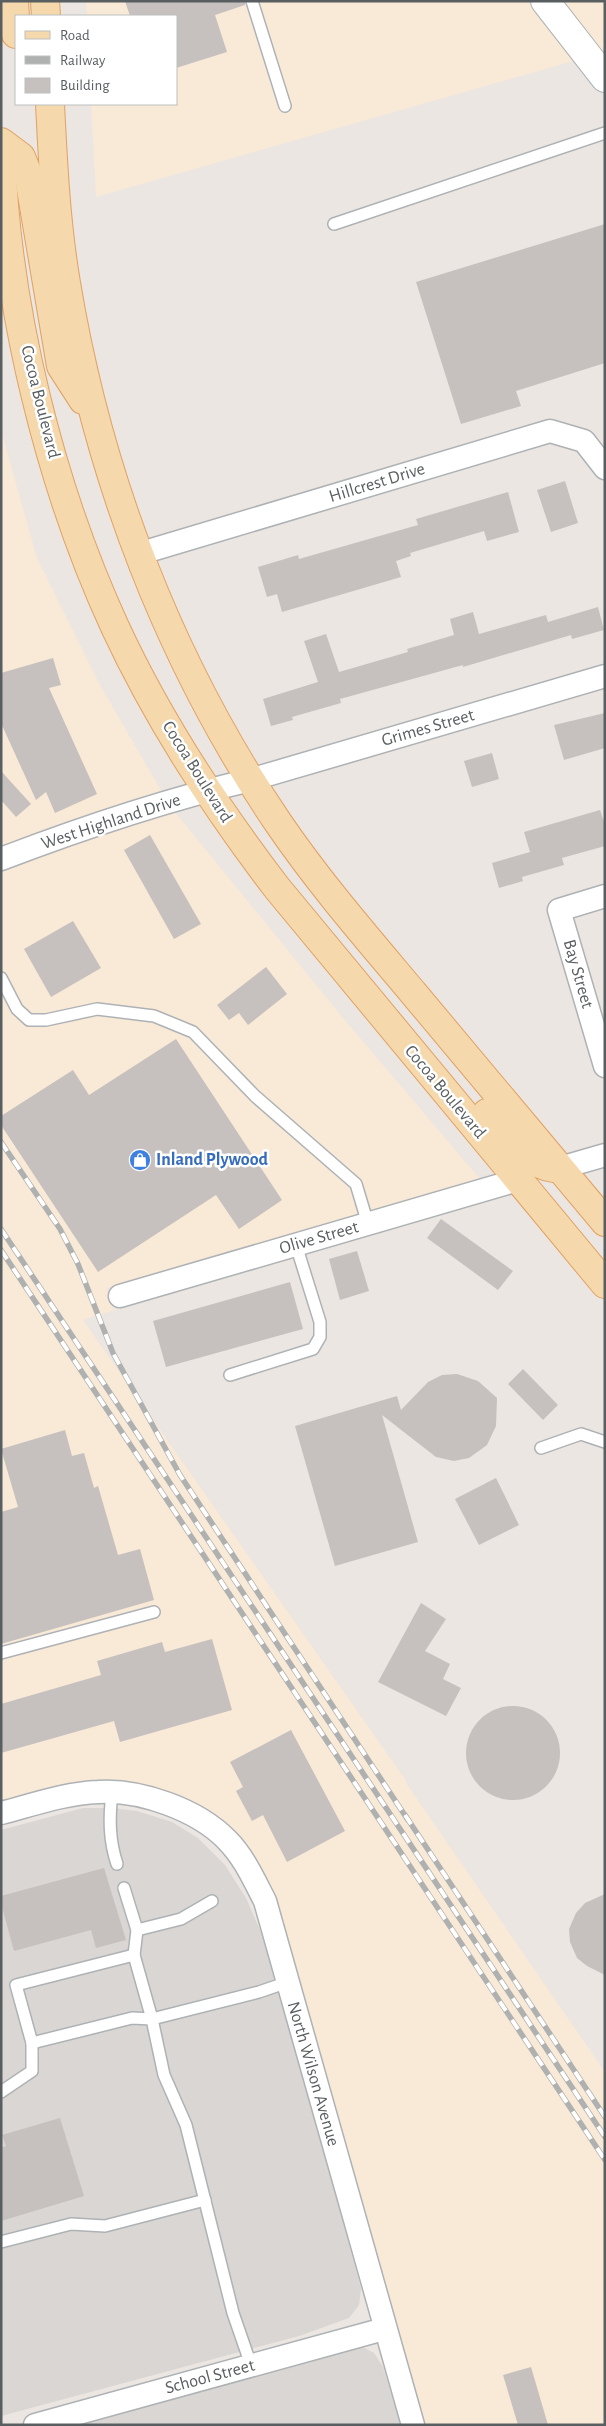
<svg xmlns="http://www.w3.org/2000/svg" width="606" height="2426" viewBox="0 0 606 2426" font-family="'Alegreya Sans',sans-serif">
<style>
.commercial{fill:#f9e9d7}
.industrial{fill:#d9d6d3}
.building{fill:#c6c1be}
.lines{fill:none;stroke-linecap:round;stroke-linejoin:round}
.service-casing{stroke:#aeb2b5;stroke-width:14}
.minor-casing{stroke:#aeb2b5;stroke-width:25}
.tertiary-casing{stroke:#aeb2b5;stroke-width:30}
.primary-casing{stroke:#e1a163;stroke-width:30}
.service{stroke:#fff;stroke-width:11}
.minor{stroke:#fff;stroke-width:22}
.tertiary{stroke:#fff;stroke-width:28}
.primary{stroke:#f5d8ab;stroke-width:28}
.rail-casing{stroke:#afb0b0;stroke-width:5.5}
.rail{stroke:#fff;stroke-width:4;stroke-dasharray:11;stroke-linecap:butt}
.labels{text-anchor:middle;dominant-baseline:central;stroke-width:5;stroke-linejoin:round;paint-order:stroke}
.street-label{font-size:18px;fill:#595e60;stroke:#fff}
.shop-label{font-size:18px;font-weight:bold;fill:#366cbe;stroke:#fff;text-anchor:start}
</style>
<rect width="100%" height="100%" fill="#ebe6e1"/>
<!-- commercial -->
<g class="commercial">
<polygon points="86,1 532,1 577,60 96,197 91,104 176,104 176,16 87,16"/>
<polygon points="558,1 605,1 605,56"/>
<polygon points="1,430 37,558 100,685 162,792 62,824 1,847"/>
<polygon points="175,812 344,1019 480,1179 107,1288 113,1310 130,1305 83,1320 407,1782 406,1783 605,2072 605,2425 423,2425 236,1834 212,1813 181,1798 153,1787 116,1781 96,1780 1,1801 1,872 69,846"/>
</g>
<!-- industrial -->
<g class="industrial">
<polygon points="83,1808 112,1808 137,1811 172,1822 198,1838 225,1865 246,1898 268,1948 323,2146 361,2289 359,2305 349,2318 299,2336 1,2416 1,1830"/>
<polygon points="359,2345 374,2353 383,2367 401,2425 69,2425"/>
</g>
<!-- building -->
<g class="building">
<polygon points="125,1 245,1 245,5 215,15 227,52 176,68 176,16 130,16"/>
<polygon points="605,224 605,363 516,391 521,406 461,424 416,282"/>
<polygon points="565,481 578,523 551,532 537,490"/>
<polygon points="508,492 519,532 487,541 484,531 410,553 411,556 396,561 401,577 282,612 277,594 267,597 258,567 298,555 299,559 418,525 416,519"/>
<polygon points="598,607 604,630 572,639 571,635 463,667 463,665 340,699 341,703 292,717 293,720 271,726 263,699 318,682 304,641 326,634 339,672 408,652 407,649 454,635 450,619 473,612 479,634 546,615 548,622"/>
<polygon points="53,658 61,685 49,688 97,794 55,813 46,792 36,800 1,723 1,673"/>
<polygon points="605,713 605,748 564,760 554,725"/>
<polygon points="492,753 499,779 472,787 464,761"/>
<polygon points="1,771 31,804 16,817 1,800"/>
<polygon points="600,810 605,825 605,846 562,858 564,865 522,877 523,881 499,888 492,863 530,852 524,832"/>
<polygon points="150,835 201,924 174,939 124,850"/>
<polygon points="73,921 101,968 51,997 24,949"/>
<polygon points="266,967 287,994 248,1025 239,1013 229,1020 217,1005"/>
<polygon points="176,1039 282,1200 239,1229 216,1195 98,1272 1,1125 1,1116 73,1070 89,1095"/>
<polygon points="441,1219 513,1271 498,1290 427,1238"/>
<polygon points="357,1251 369,1291 340,1300 329,1259"/>
<polygon points="290,1282 303,1329 166,1367 153,1321"/>
<polygon points="523,1369 558,1405 543,1420 508,1384"/>
<polygon points="457,1374 478,1381 497,1398 496,1426 487,1445 469,1458 454,1461 436,1457 382,1415 418,1542 335,1566 295,1426 397,1396 401,1410 428,1382 442,1375"/>
<polygon points="65,1430 72,1456 84,1453 94,1488 98,1486 118,1555 140,1549 154,1600 1,1644 1,1512 18,1507 1,1449"/>
<polygon points="496,1478 519,1525 479,1545 455,1499"/>
<polygon points="421,1603 446,1619 425,1651 450,1664 443,1679 461,1688 446,1716 378,1682"/>
<polygon points="212,1639 232,1710 120,1742 114,1721 1,1753 1,1704 101,1675 97,1661 162,1642 165,1652"/>
<circle cx="513" cy="1753" r="47"/>
<polygon points="291,1730 345,1831 287,1862 263,1815 252,1821 236,1791 243,1787 230,1762"/>
<polygon points="104,1868 126,1940 96,1948 91,1930 14,1951 1,1903 1,1896"/>
<polygon points="605,1894 605,1975 587,1966 577,1958 570,1942 569,1929 576,1913 585,1903"/>
<polygon points="60,2118 84,2196 1,2221 1,2148 6,2146 2,2135"/>
<polygon points="531,2367 548,2425 518,2425 503,2375"/>
</g>
<g class="lines">
<!-- service casing -->
<g class="service-casing">
<g id="service">
<polyline points="252,1 285,106"/>
<polyline points="334,224 605,133"/>
<polyline points="1,978 17,1009 29,1020 46,1020 97,1009 154,1016 193,1032 255,1096 356,1184 368,1224"/>
<polyline points="230,1375 313,1349 320,1337 320,1322 296,1245"/>
<polyline points="541,1448 581,1434 605,1442"/>
<polyline points="1,1653 154,1612"/>
<path d="M112,1793C109,1818 109,1840 117,1864"/>
<polyline points="124,1888 137,1930 134,1955"/>
<polyline points="137,1930 181,1919 212,1901"/>
<polygon points="134,1955 152,2019 132,2018 32,2043 16,1985"/>
<polyline points="1,2092 32,2071 32,2043"/>
<polyline points="1,2242 71,2224 105,2226 205,2200"/>
<polyline points="251,2365 233,2313 186,2125 164,2075 152,2019 259,1992 288,1982"/>
</g>
</g>
<!-- minor casing -->
<g class="minor-casing">
<g id="minor">
<polyline points="138,554 550,431 584,441 605,468"/>
<path d="M1,859C82,828 166,800 250,780L605,676"/>
<polyline points="605,896 559,910 605,1066"/>
<polyline points="560,1168 605,1155"/>
<polyline points="120,1296 518,1180"/>
<path d="M1,1813C32,1805 66,1793 98,1792C140,1789 198,1810 227,1840C244,1857 254,1880 265,1901L413,2425"/>
<polyline points="35,2425 384,2329"/>
</g>
</g>
<!-- tertiary casing -->
<g class="tertiary-casing">
<polyline id="tertiary" points="545,1 605,78"/>
</g>
<!-- primary casing -->
<g class="primary-casing">
<g id="primary">
<polyline points="14,1 16,34"/>
<polyline points="45,1 46,16"/>
<path d="M50,104C53,164 56,224 66,283C98,476 169,662 279,824C320,884 368,939 415,995C478,1071 542,1146 605,1222"/>
<polyline points="1,142 21,157 29,177 61,366 83,400"/>
<path d="M1,156C7,311 50,486 115,627C158,720 215,807 277,888L605,1284"/>
<path d="M487,1113C505,1134 524,1164 554,1168"/>
</g>
</g>
<!-- service -->
<use href="#service" class="service"/>
<!-- minor -->
<use href="#minor" class="minor"/>
<!-- tertiary -->
<use href="#tertiary" class="tertiary"/>
<!-- primary -->
<use href="#primary" class="primary"/>
<!-- rail casing -->
<g class="rail-casing">
<g id="rail">
<polyline points="1,1142 60,1229 78,1264 113,1353 180,1475 408,1820"/>
<polyline points="1,1229 605,2137"/>
<polyline points="1,1250 605,2160"/>
<polyline points="405,1815 605,2117"/>
</g>
</g>
<!-- rail -->
<use href="#rail" class="rail"/>
</g>
<!-- icons -->
<defs>
<g id="shop-disc" transform="scale(1.125)"><circle r="9.5" fill="#3f7fe0" stroke="#fff"/><path d="M-5-2.5h2.3a2.7 3.5 0 0 1 5.4 0H5L5.5 6h-11ZM-1.5-2.5h3a1.5 2.3 0 0 0-3 0Z" fill="#fff"/></g>
</defs>
<g fill-rule="evenodd">
<use href="#shop-disc" x="140" y="1160"/>
</g>
<g class="labels">
<!-- street labels -->
<g class="street-label">
<text transform="translate(40 402) rotate(76)">Cocoa Boulevard</text>
<text transform="translate(377 483) rotate(-17)">Hillcrest Drive</text>
<text transform="translate(428 728) rotate(-16)">Grimes Street</text>
<text transform="translate(197 772) rotate(58)">Cocoa Boulevard</text>
<text transform="translate(111 822) rotate(-18)">West Highland Drive</text>
<text transform="translate(578 974) rotate(74)">Bay Street</text>
<text transform="translate(445 1092) rotate(50)">Cocoa Boulevard</text>
<text transform="translate(319 1238) rotate(-16)">Olive Street</text>
<text transform="translate(313 2074) rotate(74)">North Wilson Avenue</text>
<text transform="translate(210 2377) rotate(-15)">School Street</text>
</g>
<!-- shop labels -->
<g class="shop-label">
<text x="156" y="1160">Inland Plywood</text>
</g>
</g>
<!-- border -->
<rect width="606" height="2426" fill="none" stroke="#595e60" stroke-width="5"/>
<!-- legend -->
<rect x="15" y="15" width="162" height="90" fill="#ffffff" stroke="#bdbfbf"/>
<rect x="25" y="31" width="25" height="8" fill="#f5d8ab" stroke="#bdbfbf"/>
<text x="60" y="40" font-size="15" fill="#595e60">Road</text>
<rect x="25" y="56" width="25" height="8" fill="#afb0b0" stroke="#bdbfbf"/>
<text x="60" y="65" font-size="15" fill="#595e60">Railway</text>
<rect x="25" y="78" width="25" height="15" fill="#c6c1be" stroke="#bdbfbf"/>
<text x="60" y="90" font-size="15" fill="#595e60">Building</text>
</svg>
